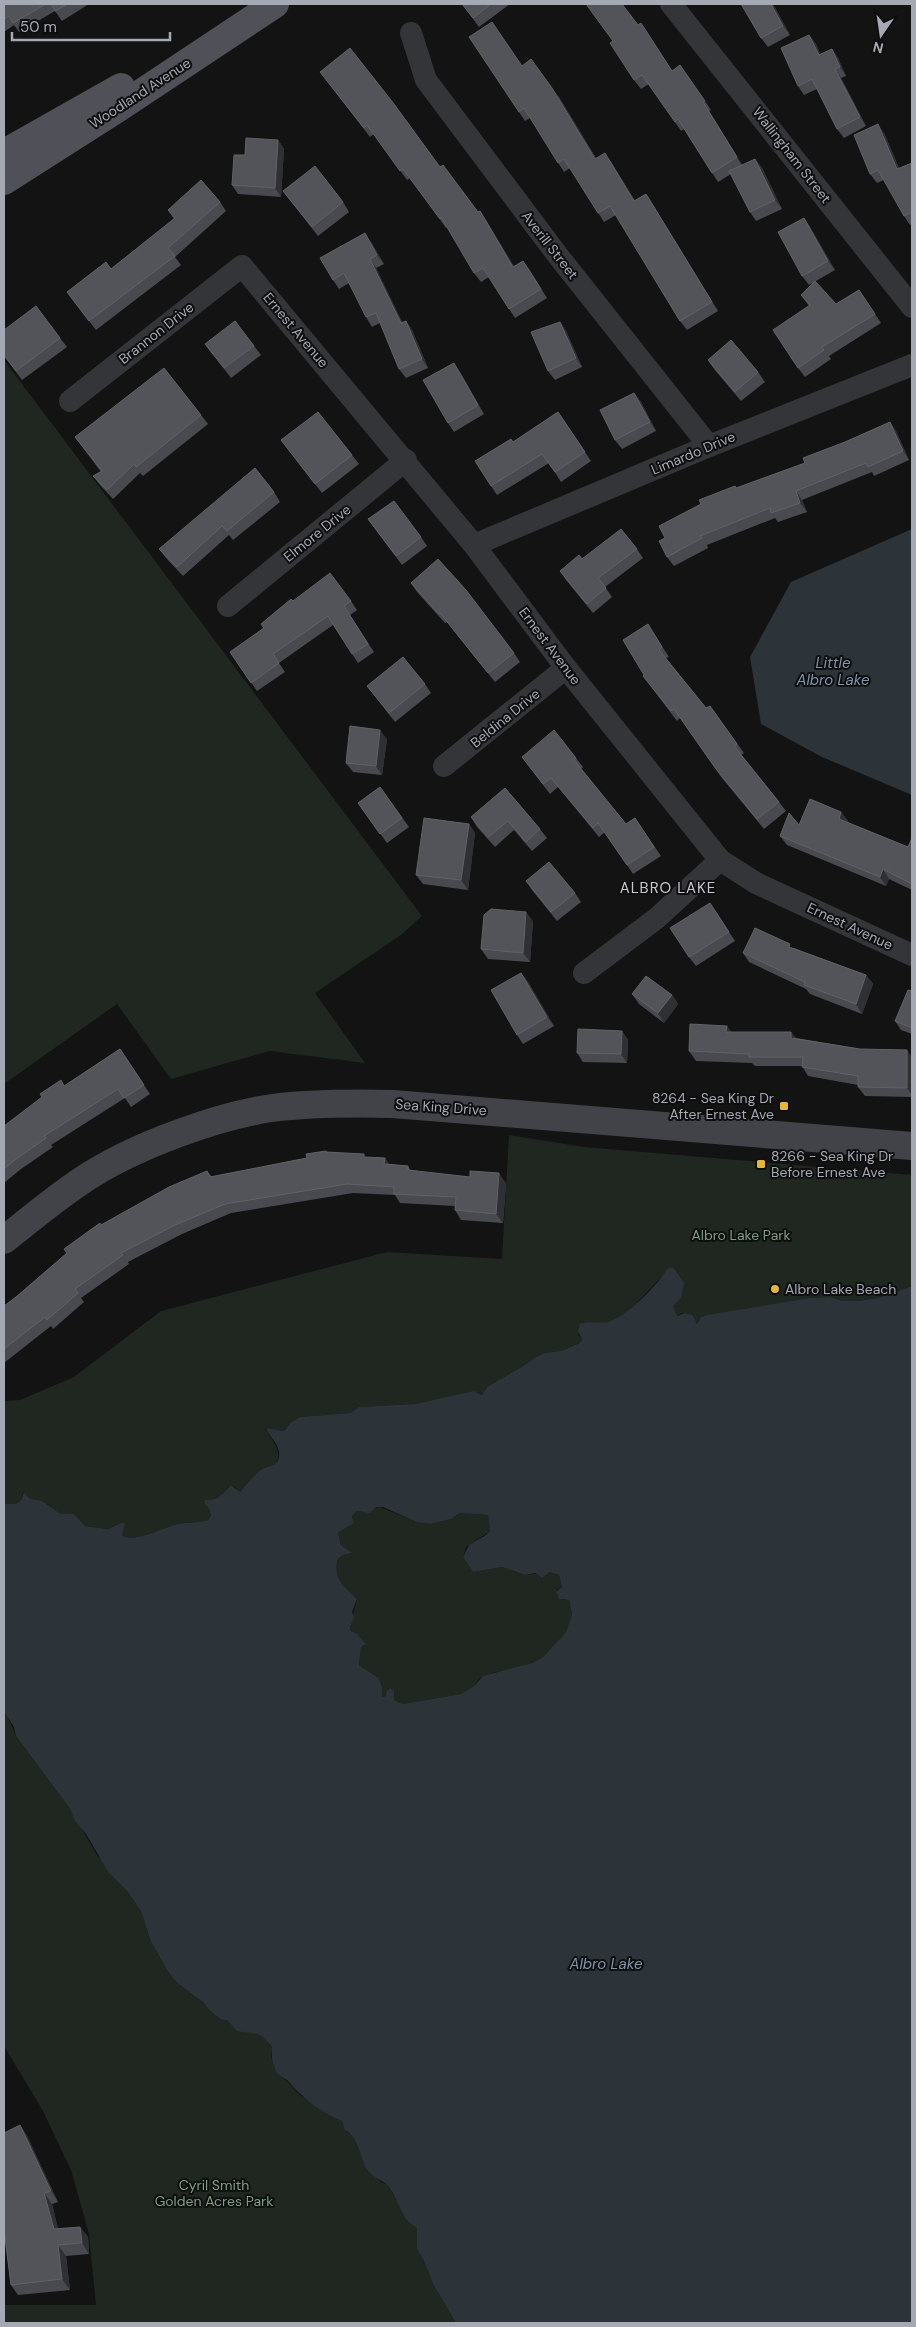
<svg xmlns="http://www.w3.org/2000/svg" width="916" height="2327" viewBox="0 0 916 2327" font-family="'DM Sans',sans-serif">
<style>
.green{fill:#1f2720}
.water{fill:#2c3339;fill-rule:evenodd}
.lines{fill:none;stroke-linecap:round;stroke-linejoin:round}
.street{stroke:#343539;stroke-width:22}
.secondary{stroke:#424349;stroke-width:28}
.primary{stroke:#505158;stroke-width:28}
.wall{fill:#494a4f}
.shaded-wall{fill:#2f3033}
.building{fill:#53545a;stroke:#606268}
.poi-dot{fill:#e5b53a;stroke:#0e0e0f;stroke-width:2}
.labels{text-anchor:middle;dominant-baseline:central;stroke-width:4;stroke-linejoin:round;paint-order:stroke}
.street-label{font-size:14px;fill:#a5a9b4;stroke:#0e0e0f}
.poi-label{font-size:14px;fill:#a5a9b4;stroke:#0e0e0f;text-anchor:start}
.park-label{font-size:14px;fill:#7d9e81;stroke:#0e0e0f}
.water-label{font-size:15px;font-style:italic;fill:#7e94ad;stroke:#0e0e0f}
.neighbourhood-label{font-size:15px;letter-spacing:1px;fill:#c6c8d0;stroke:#0e0e0f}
</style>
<rect width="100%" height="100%" fill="#131314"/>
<!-- green -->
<g class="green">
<polygon points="4,360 422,916 401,935 315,993 365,1063 269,1051 171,1079 117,1004 4,1084"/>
<path d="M509,1135L584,1147L912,1175V1286L878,1298L858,1301H843L830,1297L809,1298L702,1316L697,1324L693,1315L682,1313L676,1316L673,1306C686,1289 682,1286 673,1267L670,1268L627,1313L616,1319L578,1334L582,1340L580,1343L561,1351L544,1353L536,1357L523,1366L487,1387L482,1395L477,1392L415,1404L359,1407L350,1413L300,1417L291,1422L284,1431L265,1428C272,1441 289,1458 269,1468C266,1470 261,1470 258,1472C252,1478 246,1485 240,1492L234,1486H229L223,1495L204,1503L209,1509L211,1515L208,1520C198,1523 188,1522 177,1524C163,1527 135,1544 122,1535L121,1523L108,1529L85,1526L74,1514H61L42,1501L29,1498L23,1492L21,1500L16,1505L4,1504V1401L20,1400L74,1377L161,1311L387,1252L502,1259Z"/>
<path d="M380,1507L415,1521L430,1524L451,1519L460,1513L488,1515L490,1531L466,1547L463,1557L473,1572L502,1567L525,1575L550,1572L559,1575L562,1587L557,1590L562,1600H569L572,1614L566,1632L543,1657L532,1663L512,1670L495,1672L480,1678L474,1686L461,1694L403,1704L394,1700V1696L389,1688L386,1696L382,1697V1687L378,1677L359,1665L361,1647L365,1643L351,1630L350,1627L357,1599C345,1587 332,1578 338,1559L343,1555L351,1553L341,1545L338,1533L354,1523L352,1516L357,1511L362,1512Z"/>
<path d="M4,1704C6,1715 12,1725 16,1736L70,1809L97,1855L103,1861L111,1875L127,1891L141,1911L151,1942L167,1970L176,1982L204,2003L209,2010L220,2019L228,2021L244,2032H257L264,2036L272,2047L271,2057L275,2069L301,2096L342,2121L346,2131L351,2134L359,2145L363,2160L381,2182L387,2185L402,2208L403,2215L417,2229V2249L424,2261L433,2284L456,2323H4V2305H96L89,2234L71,2170L43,2111L4,2046Z"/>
</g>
<!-- water -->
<g class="water">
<polygon points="912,529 912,795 822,757 761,724 750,657 791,582"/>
<path d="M673,1267L684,1283L681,1298L673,1306L677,1316L685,1313L693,1315L697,1324L701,1317L706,1315L809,1298L830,1297L843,1301H858L878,1298L912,1286V2323H456L433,2284L424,2261L417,2249V2229C414,2225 406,2221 404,2216C399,2206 395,2195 388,2186C381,2178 371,2178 365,2166C359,2153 359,2138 345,2130L342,2121C322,2113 302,2098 289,2082C285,2077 278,2077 275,2069C272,2062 271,2054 272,2047C259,2029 255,2035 237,2031L228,2021L220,2019L209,2010L204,2003L176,1982L167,1970L151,1942L141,1911L127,1891L109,1873L86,1834L75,1821L70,1809L16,1736L14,1727L5,1713L4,1504H16L21,1500L24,1492L29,1498L42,1501L61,1514H74L85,1526L108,1529L121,1523H125L122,1535C134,1544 164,1527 177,1524C188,1522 198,1523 208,1520L211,1515L209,1509L204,1503L205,1500C219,1501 223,1493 231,1485L240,1492C246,1485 252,1478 258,1472C266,1465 281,1468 279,1452C278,1443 268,1435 266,1428L284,1431L291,1422L300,1417L350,1413L359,1407L415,1404L474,1391L482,1395L487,1387L523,1366L536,1357L544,1353L561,1351L580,1343L582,1340L578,1331L580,1324C590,1320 599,1324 608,1322C626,1317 657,1286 667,1269ZM376,1507H383L417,1522L430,1524L451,1519L460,1513L488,1515L490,1531L486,1535L469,1545L463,1557L473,1572L502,1567L525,1575L536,1573L542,1578L550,1572L559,1575L562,1587L556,1592L559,1599L569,1600L572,1614L566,1632L543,1657L532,1663L483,1676L474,1686L461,1694L403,1704L394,1700V1691L390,1688L386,1692V1696L382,1697V1687L379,1678L359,1665L361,1647L366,1644L357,1634L351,1631L350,1627L354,1617L352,1612L357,1599C345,1587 332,1578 338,1559L343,1555L352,1553L341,1545L338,1533L354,1523L352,1516L357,1511L370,1513Z"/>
</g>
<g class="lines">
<!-- street -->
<g class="street">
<polyline points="671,4 912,307"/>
<polyline points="411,33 426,80 559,257 709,446"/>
<polyline points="70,401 242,266 474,545 566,668 720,860 756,883 912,955"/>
<polyline points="474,545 709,446 912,365"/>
<polyline points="228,606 406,460"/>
<polyline points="444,766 566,668"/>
<polyline points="584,973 657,918 720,860"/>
</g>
<!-- secondary -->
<path class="secondary" d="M4,1240C32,1218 61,1193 92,1174C139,1145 217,1116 272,1108C312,1103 353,1103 393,1104L912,1146"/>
<!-- primary -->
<g class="primary">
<polyline points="4,153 121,87"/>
<polyline points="4,181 117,109 275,4"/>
</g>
</g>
<!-- wall -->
<g class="wall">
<polygon points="4,4 89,4 62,21 55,11 19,32 14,25 4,32"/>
<polygon points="462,4 510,4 479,27"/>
<polygon points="771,4 773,4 790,35 768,47 761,38"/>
<polygon points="638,25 647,32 672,71 680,65 711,110 709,111 742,165 755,159 762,168 782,209 756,221 750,212 731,174 718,182 684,129 681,131 649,84 641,89 634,80"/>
<polygon points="809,35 816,44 820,54 832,49 838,58 846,76 841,78 866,126 844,138 837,129 817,89 804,95 798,86"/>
<polygon points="522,66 559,97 596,158 611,162 635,201 652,203 718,311 687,330 680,321 616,215 604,222 570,168 564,172 530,118 525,121 519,112"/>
<polygon points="320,72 440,167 478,212 480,211 486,220 514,267 523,261 547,298 515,318 489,277 481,282 474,273 447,227 446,228 410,178 407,180 374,134 370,137"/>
<polygon points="884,133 899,168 912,163 912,224 910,225 904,216 884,180 877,183 870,174"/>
<polygon points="278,140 284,149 281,197 238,194 232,185 245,155"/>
<polygon points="283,191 343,202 349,212 318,236"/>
<polygon points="220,202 226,211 175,257 181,265 96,330 67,292 111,269 174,219 168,210"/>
<polygon points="804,218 810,227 835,270 809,285 802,276"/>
<polygon points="371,242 384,264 376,268 402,322 406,321 412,330 428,368 406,378 399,369 380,323 372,327 366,317 349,283 339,289 333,280"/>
<polygon points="859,290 881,323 829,356 831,359 805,377 798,368 809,306 801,295 836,304"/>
<polygon points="560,322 566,331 582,367 555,380 548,371"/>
<polygon points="4,330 60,338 67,347 22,380 4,356"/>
<polygon points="205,344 254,346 261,355 231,378"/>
<polygon points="708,360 758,372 765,382 741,401 714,369"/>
<polygon points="460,372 484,414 454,432 448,423"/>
<polygon points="634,393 641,402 656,431 622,449 615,440"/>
<polygon points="558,412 591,461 561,482 549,463 497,495 491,486 513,442"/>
<polygon points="201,415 208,424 143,476 140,473 113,499 100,485 93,476 101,472 75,437"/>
<polygon points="890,422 896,431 909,460 874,476 872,472 802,500 807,512 778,522 775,518 707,545 708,548 674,566 667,557 665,538 737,488 805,463 845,442"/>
<polygon points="281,440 352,455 359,464 322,493"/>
<polygon points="274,492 280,502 233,540 229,535 183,576 166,558 159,549"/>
<polygon points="368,519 421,537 427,546 402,565"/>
<polygon points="637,549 643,558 605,587 612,597 593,613 566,580 560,571 582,559"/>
<polygon points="411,583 514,653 520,662 495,682 447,622 445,623 417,592"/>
<polygon points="293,601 351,601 357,610 350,615 374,652 358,663 333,625 279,663 285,672 257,691 230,652 264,628 261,624"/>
<polygon points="654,634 669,657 666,658 706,708 710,706 744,753 741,755 779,802 786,811 764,829 722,778 680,718 677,721 643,676 644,675"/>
<polygon points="425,684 431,693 395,722 367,686"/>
<polygon points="387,739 382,775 353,772 346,763"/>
<polygon points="522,757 576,758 583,767 581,769 626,824 635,818 661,856 633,874 605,832 599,837 558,787 550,794"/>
<polygon points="380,787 409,827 387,843 358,803"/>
<polygon points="505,788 540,829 547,838 532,851 514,830 495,847 477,827 471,817"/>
<polygon points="841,812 848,821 847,822 908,847 912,838 912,890 889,879 886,886 787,845 780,836 799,825"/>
<polygon points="469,824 475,833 468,890 423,884 416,875"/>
<polygon points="526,881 575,893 581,902 557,921 532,890"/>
<polygon points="716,912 735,941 696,966 689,957"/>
<polygon points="533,921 530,962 488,959 481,949"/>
<polygon points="794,948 866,975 873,984 862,1014 810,994 806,989 749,962 743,953"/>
<polygon points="521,973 528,982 554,1026 523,1044 517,1035"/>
<polygon points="912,991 912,1034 901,1030 895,1021"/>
<polygon points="632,994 672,995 678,1004 664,1023 639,1004"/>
<polygon points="727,1026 731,1032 791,1032 796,1038 860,1049 912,1057 912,1097 865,1096 858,1087 858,1085 808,1076 802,1066 755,1066 752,1063 696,1061 689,1051"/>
<polygon points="622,1031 628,1040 627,1063 583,1062 577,1053"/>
<polygon points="120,1049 150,1094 131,1107 125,1098 51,1145 53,1147 21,1169 4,1183 4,1126"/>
<polygon points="326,1151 327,1152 366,1157 385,1158 389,1164 408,1166 411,1171 506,1183 503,1223 461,1220 455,1210 455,1206 400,1203 395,1195 353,1193 231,1213 182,1234 128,1262 129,1264 81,1298 84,1302 53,1329 51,1326 4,1363 4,1306 16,1297 101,1225 207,1171 212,1177 307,1158"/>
<polygon points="20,2125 27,2136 58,2202 52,2204 58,2229 80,2227 88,2237 89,2254 66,2256 70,2290 18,2295 11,2285 5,2235"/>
</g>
<!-- shaded-wall -->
<g class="shaded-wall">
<polygon points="771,4 773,4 790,35 783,26"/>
<polygon points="809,35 816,44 825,64 819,55"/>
<polygon points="832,49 838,58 846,76 840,67"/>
<polygon points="835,69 841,78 866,126 860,117"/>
<polygon points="552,88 559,97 602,168 595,159"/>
<polygon points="703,102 709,111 743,166 737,157"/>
<polygon points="878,124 884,133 903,178 897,169"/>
<polygon points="278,140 284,149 281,197 275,188"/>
<polygon points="605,153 611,162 641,210 634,201"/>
<polygon points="755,159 762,168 782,209 775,200"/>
<polygon points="646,194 652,203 718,311 712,302"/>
<polygon points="480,211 486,220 520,276 513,267"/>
<polygon points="804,218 810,227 835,270 828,261"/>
<polygon points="365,233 371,242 384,264 377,255"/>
<polygon points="370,259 376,268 407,332 401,323"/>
<polygon points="523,261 530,270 547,298 541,289"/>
<polygon points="406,321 412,330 428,368 422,359"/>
<polygon points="560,322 566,331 582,367 576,358"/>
<polygon points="454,363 460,372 484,414 478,405"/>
<polygon points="634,393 641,402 656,431 650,422"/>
<polygon points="890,422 896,431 909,460 903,451"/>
<polygon points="796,491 802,500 807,512 800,503"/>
<polygon points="380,730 387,739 382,775 376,766"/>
<polygon points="841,812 848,821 845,828 839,819"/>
<polygon points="469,824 475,833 468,890 461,880"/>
<polygon points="883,869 889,879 886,886 880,877"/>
<polygon points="526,912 533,921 530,962 523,953"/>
<polygon points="521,973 528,982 554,1026 547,1017"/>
<polygon points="866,975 873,984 862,1014 856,1004"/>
<polygon points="672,995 678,1004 664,1023 658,1013"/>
<polygon points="727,1026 733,1035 726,1032"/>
<polygon points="622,1031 628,1040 627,1063 621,1054"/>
<polygon points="791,1032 798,1041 791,1038"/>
<polygon points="907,1050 912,1057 912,1095 907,1088"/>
<polygon points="385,1158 391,1167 384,1164"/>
<polygon points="499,1173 506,1183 503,1223 496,1214"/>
<polygon points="20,2125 27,2136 58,2202 51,2191"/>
<polygon points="44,2193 52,2204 61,2240 54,2229"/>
<polygon points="80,2227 88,2237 89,2254 82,2243"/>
<polygon points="58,2245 66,2256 70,2290 62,2279"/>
</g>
<!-- building -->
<g class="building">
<polygon points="4,4 46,4 13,23 9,16 4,19"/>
<polygon points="51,4 68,4 55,11"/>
<polygon points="462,4 491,4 473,18"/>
<polygon points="586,4 622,4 638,25 641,23 672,71 680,65 705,101 703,102 737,157 712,173 678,119 675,122 642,75 634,80 610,43 613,41"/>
<polygon points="741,4 771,4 783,26 761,38"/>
<polygon points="492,22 522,66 531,59 552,88 595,159 605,153 634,201 646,194 712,302 680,321 610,206 598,213 564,159 558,163 524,108 519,112 469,37"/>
<polygon points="809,35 819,55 832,49 840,67 835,69 860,117 837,129 812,79 798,86 781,48"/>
<polygon points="350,48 394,104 440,167 443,165 478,212 480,211 513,267 523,261 541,289 509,309 483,268 474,273 441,217 440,219 403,169 400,171 367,125 364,128 320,72"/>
<polygon points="878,124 897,169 912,163 912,212 904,216 878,170 870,174 854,135"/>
<polygon points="246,138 278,140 275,188 232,185 234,155 245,155"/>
<polygon points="755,159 775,200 750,212 729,171"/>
<polygon points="315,166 343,202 312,227 283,191"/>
<polygon points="201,180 220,202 168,248 175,256 89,321 67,292 106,262 111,269 175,218 168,210"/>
<polygon points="804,218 828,261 802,276 778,232"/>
<polygon points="365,233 377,255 370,259 401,323 406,321 422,359 399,369 376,313 366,317 344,273 333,280 320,258"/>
<polygon points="815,281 836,304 859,290 875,314 822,347 824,350 798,368 773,330 810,305 801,295"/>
<polygon points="36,306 60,338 16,371 4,355 4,330"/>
<polygon points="235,321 254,346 224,368 205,344"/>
<polygon points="560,322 576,358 548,371 531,332"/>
<polygon points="731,340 758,372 735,392 708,360"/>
<polygon points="454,363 478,405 448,423 423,380"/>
<polygon points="164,368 201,415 136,467 134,464 107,490 93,476 102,471 75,437"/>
<polygon points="634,393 650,422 615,440 600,410"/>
<polygon points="318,412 352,455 315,484 281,440"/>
<polygon points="558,412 585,452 555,472 542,454 491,486 475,461 511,439 513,442"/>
<polygon points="890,422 903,451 868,467 866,463 796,491 800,503 771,513 770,508 700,536 702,538 667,557 659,541 665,538 659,526 701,504 699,500 735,486 736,488 805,463 803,458 845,442"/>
<polygon points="255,468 274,492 227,531 222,526 177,567 159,549"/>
<polygon points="394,501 421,537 396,556 368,519"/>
<polygon points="621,529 637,549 598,578 606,588 587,604 560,571 579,555 582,559"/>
<polygon points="438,559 466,590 514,653 488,673 440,613 439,614 411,583"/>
<polygon points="330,573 351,601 344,606 368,644 352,654 328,616 273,654 279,663 251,683 230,652 264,628 261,624 291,599 293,601"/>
<polygon points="648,624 662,647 659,650 706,708 710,706 737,744 734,746 779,802 757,819 716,769 674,709 671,711 643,676 644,675 623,640"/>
<polygon points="403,657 425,684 389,713 367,686"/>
<polygon points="350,726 380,730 376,766 346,763"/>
<polygon points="554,730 576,758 574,760 626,824 635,818 654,847 627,865 598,823 593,828 551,778 543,784 522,757"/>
<polygon points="380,787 402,818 380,834 358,803"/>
<polygon points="505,788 540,829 526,842 508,821 488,837 471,817"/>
<polygon points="810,799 841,812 839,819 908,847 912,838 912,884 883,869 880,877 780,836 789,813 799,825"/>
<polygon points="424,818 469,824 461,880 416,875"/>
<polygon points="549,862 575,893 551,912 526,881"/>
<polygon points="710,903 729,932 689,957 670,928"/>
<polygon points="491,909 526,912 523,953 481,949 484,915"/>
<polygon points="755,928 790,944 789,947 866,975 856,1004 804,985 805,982 743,953"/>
<polygon points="521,973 547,1017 517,1035 491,990"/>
<polygon points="646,976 672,995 658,1013 632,994"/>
<polygon points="908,990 912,991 912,1028 895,1021"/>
<polygon points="690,1024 727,1026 726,1032 791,1032 791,1038 860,1049 907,1050 907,1088 858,1087 858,1076 802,1067 803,1057 749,1057 749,1054 689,1051"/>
<polygon points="578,1029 622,1031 621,1054 577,1053"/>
<polygon points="120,1049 144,1085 124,1098 118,1089 44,1136 46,1138 15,1160 4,1169 4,1126 42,1097 40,1094 61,1080 64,1086"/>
<polygon points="326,1151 326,1152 364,1154 364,1157 385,1158 384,1164 408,1166 408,1170 470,1177 470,1171 499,1173 496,1214 455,1210 456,1197 394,1194 394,1187 347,1184 225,1204 175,1225 121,1253 123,1255 75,1289 78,1293 47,1320 45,1317 4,1349 4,1306 16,1297 67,1253 64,1249 100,1223 101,1225 169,1187 207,1171 210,1177 307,1158 306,1154"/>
<polygon points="20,2125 51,2191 44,2193 54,2229 80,2227 82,2243 58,2245 62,2279 11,2285 4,2230 4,2133"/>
</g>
<!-- markers -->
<g class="poi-dot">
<rect x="779" y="1101" width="10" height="10" rx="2.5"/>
<rect x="756" y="1159" width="10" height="10" rx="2.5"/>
<circle cx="775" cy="1289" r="5"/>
</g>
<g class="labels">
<!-- street labels -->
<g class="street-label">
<text transform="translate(140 93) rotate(-33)">Woodland Avenue</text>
<text transform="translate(792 155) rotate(52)">Wallingham Street</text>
<text transform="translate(550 245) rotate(52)">Averill Street</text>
<text transform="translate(296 330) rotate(50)">Ernest Avenue</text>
<text transform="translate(156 333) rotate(-38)">Brannon Drive</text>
<text transform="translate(693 453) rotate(-23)">Limardo Drive</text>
<text transform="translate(317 533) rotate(-39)">Elmore Drive</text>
<text transform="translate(550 646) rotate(53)">Ernest Avenue</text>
<text transform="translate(505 718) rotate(-39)">Beldina Drive</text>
<text transform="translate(850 926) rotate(25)">Ernest Avenue</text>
<text transform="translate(441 1107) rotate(4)">Sea King Drive</text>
</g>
<!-- poi labels -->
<g class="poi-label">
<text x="774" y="1098" text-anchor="end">8264 - Sea King Dr<tspan x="774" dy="16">After Ernest Ave</tspan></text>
<text x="771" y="1156">8266 - Sea King Dr<tspan x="771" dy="16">Before Ernest Ave</tspan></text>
<text x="785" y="1289">Albro Lake Beach</text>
</g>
<!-- park labels -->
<g class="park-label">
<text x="741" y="1235">Albro Lake Park</text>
<text x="214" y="2185">Cyril Smith<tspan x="214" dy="16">Golden Acres Park</tspan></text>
</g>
<!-- water labels -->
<g class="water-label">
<text x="833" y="663">Little<tspan x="833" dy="17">Albro Lake</tspan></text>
<text x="606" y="1964">Albro Lake</text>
</g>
<!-- neighbourhood labels -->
<g class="neighbourhood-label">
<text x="668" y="888">ALBRO LAKE</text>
</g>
</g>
<!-- border -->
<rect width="916" height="2327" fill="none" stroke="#a5a9b4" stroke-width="10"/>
<!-- north arrow -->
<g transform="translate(881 35) rotate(193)" stroke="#0e0e0f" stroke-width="4" paint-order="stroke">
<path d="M0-4L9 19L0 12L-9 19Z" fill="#a5a9b4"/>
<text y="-8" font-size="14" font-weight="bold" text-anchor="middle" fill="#a5a9b4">N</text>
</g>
<!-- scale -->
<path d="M12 32v8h158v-8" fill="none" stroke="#a5a9b4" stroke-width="2.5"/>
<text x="20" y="32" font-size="15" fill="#a5a9b4" stroke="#0e0e0f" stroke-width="4" paint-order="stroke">50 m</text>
</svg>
